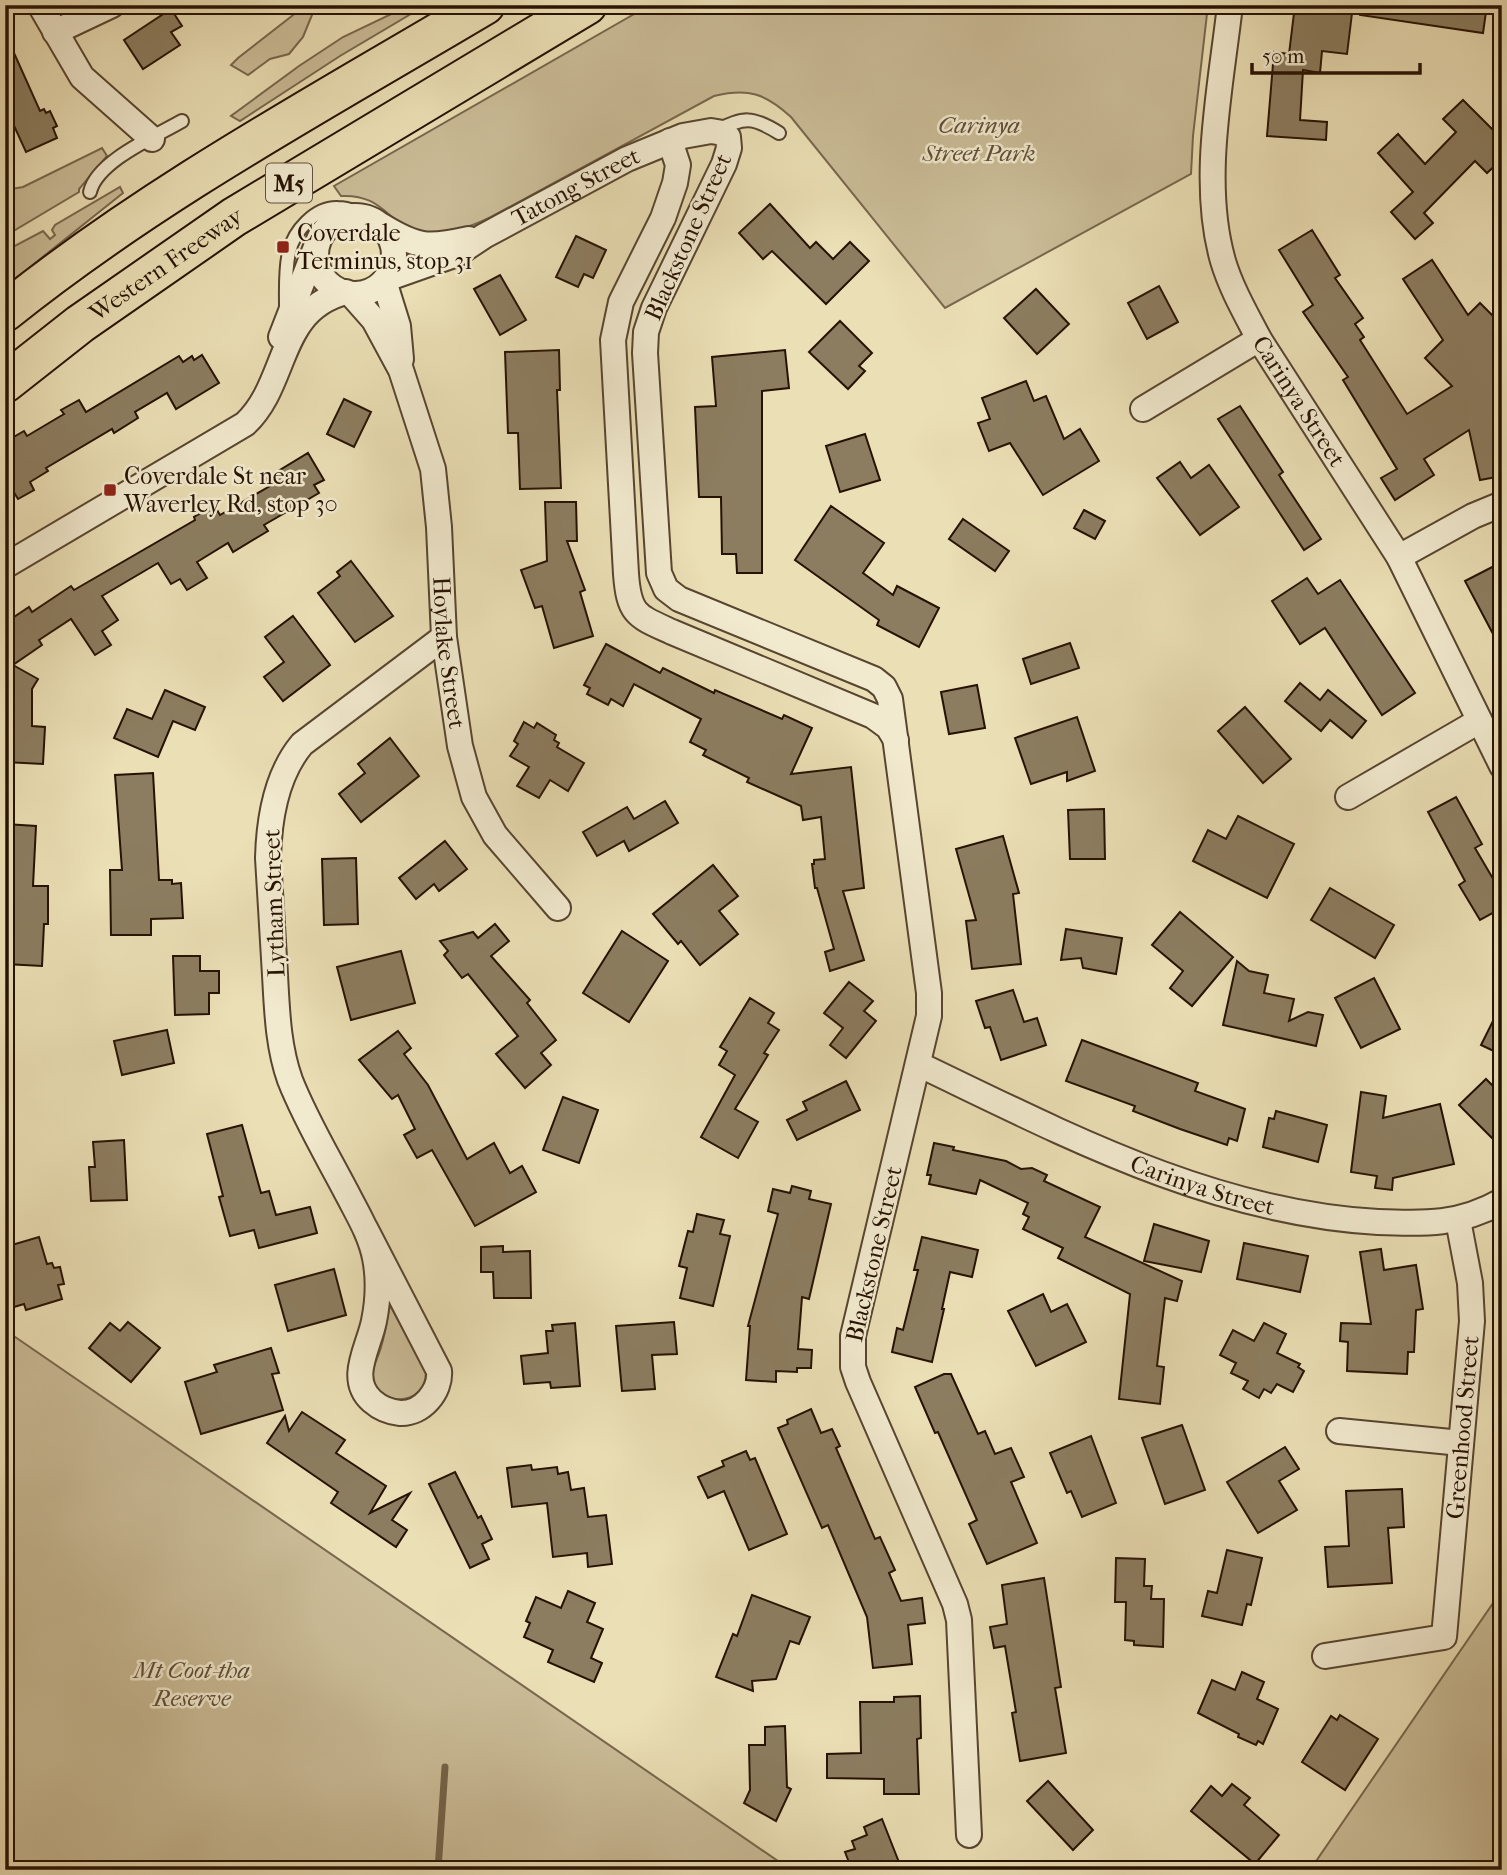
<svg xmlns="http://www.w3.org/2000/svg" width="1507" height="1875" viewBox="0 0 1507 1875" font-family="'IM FELL French Canon',serif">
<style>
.green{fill:#cabc97;stroke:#78674d;stroke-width:2}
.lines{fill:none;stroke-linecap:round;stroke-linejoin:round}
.stream{stroke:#746349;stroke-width:7}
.building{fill:#8c7d60;stroke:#261203;stroke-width:2}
.lane-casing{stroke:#574530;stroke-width:16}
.street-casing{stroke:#574530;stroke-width:28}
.highway-casing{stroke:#261203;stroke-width:42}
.lane{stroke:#f2eacf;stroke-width:12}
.street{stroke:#f2eacf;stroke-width:24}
.highway{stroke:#ebdfb5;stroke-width:38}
.poi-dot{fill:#8f2418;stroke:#f2eacf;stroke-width:2.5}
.labels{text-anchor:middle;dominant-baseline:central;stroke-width:5;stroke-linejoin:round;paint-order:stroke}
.shield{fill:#f2eacf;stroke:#635340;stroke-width:2}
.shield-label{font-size:23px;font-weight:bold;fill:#261203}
.park-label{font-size:24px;font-style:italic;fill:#5f4e37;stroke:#f2eacf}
.street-label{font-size:24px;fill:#261203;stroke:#f2eacf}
.poi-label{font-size:24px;fill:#261203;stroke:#f2eacf;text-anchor:start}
</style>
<rect width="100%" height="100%" fill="#ebdfb5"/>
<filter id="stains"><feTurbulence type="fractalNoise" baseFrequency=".00286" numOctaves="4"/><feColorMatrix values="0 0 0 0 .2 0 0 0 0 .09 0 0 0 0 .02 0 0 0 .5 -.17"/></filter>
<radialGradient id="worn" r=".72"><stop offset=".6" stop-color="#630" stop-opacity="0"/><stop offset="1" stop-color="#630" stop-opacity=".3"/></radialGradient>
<!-- green -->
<g class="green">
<polygon points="306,5 323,5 314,10 303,37 289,54 270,59 248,75 231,65 238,58"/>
<polygon points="410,5 426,5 340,56 240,121 231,116 299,66 343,37"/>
<path d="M650,5H1208L1193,136L1191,174L945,308L791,117C765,93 748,88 714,96L491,217C473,226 438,239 417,232C386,221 382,194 341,196L334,186Z"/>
<polygon points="102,148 107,156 79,189 79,192 5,236 5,190 23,187"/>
<polygon points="120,187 123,193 5,287 5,251 43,231 50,239 55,235 52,230 55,225"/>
<path d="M391,1307L426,1372C426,1410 372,1406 373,1374C373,1364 379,1356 381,1347C385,1335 387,1321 389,1308Z"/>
<polygon points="5,1330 791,1870 5,1870"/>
<polygon points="1502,1590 1502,1870 1310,1870"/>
</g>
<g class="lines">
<!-- stream -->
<polyline class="stream" points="438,1870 445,1767"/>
</g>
<!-- building -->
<g class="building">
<polygon points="1295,5 1353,5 1347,54 1322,51 1320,73 1303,70 1300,120 1327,122 1326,140 1267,136 1274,52 1289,54"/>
<polygon points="1360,5 1487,5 1483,33 1360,15"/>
<polygon points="171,9 182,26 171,32 180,45 143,69 124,40"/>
<polygon points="5,33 40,111 44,109 46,113 50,111 57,126 53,128 57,138 26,152 5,106"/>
<polygon points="1463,100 1502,139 1502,159 1487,173 1475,161 1424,213 1433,223 1415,239 1391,212 1413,192 1378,153 1398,134 1425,164 1456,132 1443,119"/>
<polygon points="770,204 810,248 816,242 833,259 850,242 869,261 826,304 772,251 763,259 739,233"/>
<polygon points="1312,230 1340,275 1335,278 1363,318 1355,324 1364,337 1360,340 1407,414 1452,386 1425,358 1443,340 1403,279 1432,260 1468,315 1480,303 1502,325 1493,334 1502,344 1502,362 1493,371 1502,413 1502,434 1495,436 1502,476 1480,480 1469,430 1424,459 1434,475 1395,500 1381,478 1397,469 1343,380 1348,377 1303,312 1313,305 1279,250"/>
<polygon points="576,236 606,250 593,278 584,274 578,287 556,277"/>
<polygon points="500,275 526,320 500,335 474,289"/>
<polygon points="1159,286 1178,322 1147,339 1128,303"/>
<polygon points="1036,289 1069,324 1037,354 1004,318"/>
<polygon points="840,321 872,353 859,366 865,371 848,389 809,352"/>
<polygon points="559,350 560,390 557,390 561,488 520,489 518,433 508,433 505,352"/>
<polygon points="785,350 789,388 762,391 762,573 737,573 736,554 722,554 721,497 699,497 695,407 716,406 712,357"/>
<polygon points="202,355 219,383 176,409 167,393 135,412 138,418 114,433 112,429 46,468 48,471 30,482 34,490 18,499 5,478 5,442 24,431 27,436 64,414 61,410 79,400 86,412 179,356 183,362 192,356 194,360"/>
<polygon points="1026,381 1034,401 1046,396 1064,439 1080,429 1099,461 1043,495 1010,443 989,451 978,423 990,419 982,398"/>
<polygon points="344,399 371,412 354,447 327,434"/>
<polygon points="1240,406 1283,472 1279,475 1321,539 1304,550 1218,419"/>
<polygon points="865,434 880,480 840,492 826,446"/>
<polygon points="308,453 324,480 314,485 319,493 264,525 268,531 233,552 228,543 197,562 207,578 187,590 180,579 171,584 158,563 102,596 118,620 102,631 111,645 95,655 71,619 39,640 42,645 13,665 38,679 32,689 32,726 45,727 43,764 5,762 5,623 29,607 32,612 71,586 74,590 195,520 194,517 214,505 220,515 270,486 265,479"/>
<polygon points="1180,462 1191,478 1209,465 1239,507 1200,535 1157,478"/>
<polygon points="545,502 576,502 577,541 567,541 585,590 580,592 593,636 554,648 542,606 535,608 521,570 547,561"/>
<polygon points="831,506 884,543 863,573 893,595 897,586 939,608 919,647 877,625 879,620 795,560"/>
<polygon points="1084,510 1105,521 1095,539 1074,528"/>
<polygon points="963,519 1009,551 995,571 949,539"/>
<polygon points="351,561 393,616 355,642 318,593 340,576 337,572"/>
<polygon points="1502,562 1502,651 1465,581"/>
<polygon points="1307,578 1318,594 1340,580 1415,693 1382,715 1325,628 1300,644 1272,601"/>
<polygon points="293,616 330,665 283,701 264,677 284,662 265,637"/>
<polygon points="1070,643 1079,668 1031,684 1023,659"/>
<polygon points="606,644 660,673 663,668 714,693 715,690 782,719 784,715 812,728 791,774 851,767 864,888 843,891 864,960 830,971 825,952 834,949 817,888 815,888 812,864 814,864 814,860 825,859 821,817 803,820 801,806 747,782 749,778 703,755 706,750 690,742 701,719 634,684 623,706 611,699 608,705 587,694 590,688 584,685"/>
<polygon points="1300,683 1320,700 1328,690 1366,721 1352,738 1330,720 1321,731 1285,701"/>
<polygon points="977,685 985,728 949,734 941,692"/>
<polygon points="165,690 205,707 195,730 173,721 158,757 114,738 127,709 152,719"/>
<polygon points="1245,707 1291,759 1263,783 1218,731"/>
<polygon points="1077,717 1095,771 1067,781 1067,772 1031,784 1015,738"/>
<polygon points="524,722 534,728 537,723 556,735 554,740 559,743 557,747 584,763 568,791 550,780 539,798 517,786 529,767 510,756 518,744 514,741"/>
<polygon points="390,738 419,776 361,822 339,794 365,773 358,764"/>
<polygon points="153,773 159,880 172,880 172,884 181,883 183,918 151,919 151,935 111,935 110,870 122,870 115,775"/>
<polygon points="1456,797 1482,844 1475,848 1502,894 1502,908 1480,920 1459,885 1465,881 1428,812"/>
<polygon points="665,801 678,823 629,851 624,841 597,856 583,832 627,807 634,819"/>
<polygon points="1104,809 1105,859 1070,859 1068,810"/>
<polygon points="1238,816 1294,844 1267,898 1193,861 1208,830 1226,839"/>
<polygon points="5,824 36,826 33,886 48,886 48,924 44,924 42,966 5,964"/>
<polygon points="1003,836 1019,893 1013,894 1021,964 972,969 966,921 976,920 956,849"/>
<polygon points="445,841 467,869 439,891 434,884 416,899 399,878"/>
<polygon points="356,858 358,924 324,925 322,859"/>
<polygon points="713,865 738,896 719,911 738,934 700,965 681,941 678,944 653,914"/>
<polygon points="1330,888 1394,925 1375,958 1311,920"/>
<polygon points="1180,912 1233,957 1192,1006 1170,988 1183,971 1152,945"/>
<polygon points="495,924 509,941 491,956 530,1000 527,1003 556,1040 541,1053 551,1065 525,1088 496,1054 518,1036 468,974 462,978 444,955 448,951 440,941 473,932 478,938"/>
<polygon points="1066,929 1122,938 1116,974 1083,968 1081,958 1061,960"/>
<polygon points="622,931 668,961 629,1022 583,993"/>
<polygon points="401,951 415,1003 351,1020 337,967"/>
<polygon points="173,956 200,956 200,971 219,971 219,993 209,993 209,1014 175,1015"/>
<polygon points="1237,961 1249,971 1268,975 1264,993 1294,999 1289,1021 1308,1012 1323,1015 1316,1046 1223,1025"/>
<polygon points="1374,978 1400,1029 1361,1048 1335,998"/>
<polygon points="849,982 873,1001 864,1011 876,1021 846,1058 830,1045 843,1028 824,1013"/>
<polygon points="1013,990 1024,1022 1037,1018 1046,1045 1001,1060 990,1027 985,1028 976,1001"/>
<polygon points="750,998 774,1013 768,1023 779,1030 764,1053 768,1055 735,1109 758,1122 738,1158 701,1137 735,1075 719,1065 727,1051 720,1047"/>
<polygon points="1502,1003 1502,1055 1481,1045"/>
<polygon points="167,1030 174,1063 122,1075 114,1041"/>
<polygon points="398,1031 411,1048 404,1054 428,1085 467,1159 494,1143 510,1173 522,1166 536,1192 475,1226 432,1150 417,1158 404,1135 415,1129 398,1095 392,1099 359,1060"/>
<polygon points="1082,1040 1198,1083 1195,1091 1245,1109 1237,1141 1229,1138 1227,1145 1180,1129 1133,1111 1135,1106 1066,1081"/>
<polygon points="1486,1079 1502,1095 1502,1148 1459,1105"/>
<polygon points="846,1081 860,1110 797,1140 787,1120 807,1110 803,1102"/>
<polygon points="1361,1092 1386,1096 1383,1118 1440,1104 1454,1164 1393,1178 1392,1190 1375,1188 1377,1176 1351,1172"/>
<polygon points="563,1097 598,1110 579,1163 543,1150"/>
<polygon points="1276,1111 1327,1125 1318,1162 1263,1147 1269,1118 1274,1119"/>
<polygon points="242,1125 261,1193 269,1191 276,1215 310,1207 317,1233 259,1248 254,1230 230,1236 219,1197 223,1196 207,1134"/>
<polygon points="124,1140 127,1200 91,1201 89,1167 95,1167 93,1142"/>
<polygon points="934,1143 954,1147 953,1150 1006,1161 1021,1169 1032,1168 1047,1175 1044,1181 1100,1207 1085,1237 1182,1281 1177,1301 1165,1298 1157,1366 1164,1367 1160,1404 1119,1399 1130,1294 1058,1258 1063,1248 1023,1229 1029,1217 1023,1214 1028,1203 980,1180 976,1194 929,1184 931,1175 927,1175"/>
<polygon points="792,1186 811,1191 809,1199 831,1204 809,1299 802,1297 798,1349 812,1350 811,1368 797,1368 797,1372 776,1371 776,1382 746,1380 750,1326 748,1326 778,1214 768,1211 773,1189 790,1193"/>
<polygon points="697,1214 724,1220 720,1234 730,1236 713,1306 680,1298 687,1268 679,1266 688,1231 693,1232"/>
<polygon points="1154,1224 1209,1241 1201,1272 1144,1261"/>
<polygon points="39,1237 47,1264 52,1263 54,1268 60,1267 64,1284 58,1285 62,1299 26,1310 24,1304 14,1307 5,1275 5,1247"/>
<polygon points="922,1237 978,1250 972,1277 950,1272 942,1309 944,1309 932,1362 892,1352 897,1328 903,1330 918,1270 914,1270"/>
<polygon points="1244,1243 1308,1256 1300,1292 1237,1279"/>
<polygon points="503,1246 503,1252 530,1251 531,1298 494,1298 493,1272 481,1272 481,1247"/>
<polygon points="1381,1249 1384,1270 1416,1265 1423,1309 1416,1310 1414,1352 1408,1352 1407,1374 1347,1371 1348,1342 1340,1341 1341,1323 1371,1324 1360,1252"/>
<polygon points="334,1269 346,1315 288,1331 275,1285"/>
<polygon points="1043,1294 1051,1312 1067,1304 1086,1342 1036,1366 1008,1311"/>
<polygon points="128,1322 160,1348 131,1382 89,1348 110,1323 120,1331"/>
<polygon points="674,1322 677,1354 652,1355 655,1389 622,1391 616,1326"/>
<polygon points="575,1323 580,1386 551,1388 550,1382 524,1384 521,1356 548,1353 546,1331 553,1331 552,1325"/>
<polygon points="1264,1323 1286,1334 1277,1353 1300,1364 1298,1367 1304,1371 1293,1392 1277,1384 1271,1393 1264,1389 1259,1398 1243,1389 1248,1381 1231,1373 1236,1363 1220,1355 1233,1330 1254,1341"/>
<polygon points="271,1348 279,1373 272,1374 283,1410 201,1434 185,1382 217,1372 214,1365"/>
<polygon points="944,1374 951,1374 978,1434 985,1431 995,1454 1011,1448 1024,1477 1011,1482 1037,1543 987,1564 969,1524 977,1520 938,1432 935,1433 915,1387"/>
<polygon points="811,1409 821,1433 832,1429 840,1446 836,1448 875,1539 880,1537 895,1570 889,1573 901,1601 922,1598 925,1623 908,1625 912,1664 873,1668 867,1617 828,1525 822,1528 778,1428 788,1424 787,1420"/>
<polygon points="302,1412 345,1440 336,1453 386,1486 370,1513 410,1493 392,1520 407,1530 396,1547 331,1503 338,1492 267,1443 285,1416 289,1431"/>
<polygon points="1182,1425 1205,1490 1165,1504 1142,1438"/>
<polygon points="1091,1436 1116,1503 1082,1517 1071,1491 1067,1493 1050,1453"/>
<polygon points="1285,1447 1299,1469 1279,1481 1297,1510 1258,1533 1227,1482"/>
<polygon points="746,1451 750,1460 755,1458 787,1534 749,1550 724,1491 708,1498 698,1477 724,1466 722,1461"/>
<polygon points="531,1465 532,1470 557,1467 558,1474 568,1472 571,1490 584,1488 588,1517 606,1515 612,1564 588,1567 587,1553 553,1557 547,1503 512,1507 507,1468"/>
<polygon points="455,1472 478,1518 481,1516 492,1539 482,1544 489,1559 470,1568 429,1484"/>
<polygon points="1402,1489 1404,1527 1388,1528 1392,1583 1328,1587 1325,1547 1349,1546 1346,1491"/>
<polygon points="1227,1550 1262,1558 1251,1605 1247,1604 1242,1625 1202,1616 1208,1591 1217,1593"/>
<polygon points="1116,1558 1145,1559 1144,1586 1152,1586 1151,1599 1164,1599 1163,1647 1134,1645 1134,1641 1125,1640 1126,1602 1115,1602"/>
<polygon points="1044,1578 1061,1687 1055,1688 1066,1753 1020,1761 1012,1713 1016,1712 1005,1646 994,1648 990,1627 1007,1624 1002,1585"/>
<polygon points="568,1591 595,1603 587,1622 603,1629 591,1658 602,1663 594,1682 548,1662 553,1650 524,1637 530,1623 526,1621 536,1597 561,1608"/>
<polygon points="752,1595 810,1617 799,1644 790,1641 776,1679 752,1681 753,1691 716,1677 733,1634 737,1636"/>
<polygon points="1242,1672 1264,1682 1257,1699 1278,1709 1263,1744 1258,1741 1256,1745 1238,1737 1239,1734 1198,1713 1212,1680 1235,1690"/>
<polygon points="920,1696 921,1738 917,1739 919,1794 884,1794 884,1779 827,1778 827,1754 861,1753 860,1702 894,1702 894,1697"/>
<polygon points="1340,1715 1378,1739 1345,1790 1302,1762 1331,1716 1337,1720"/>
<polygon points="785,1726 787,1787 791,1789 776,1821 744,1803 750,1790 749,1745 765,1745 765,1727"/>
<polygon points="1048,1781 1093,1830 1073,1850 1027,1801"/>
<polygon points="1232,1784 1250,1798 1244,1805 1279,1835 1255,1864 1191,1811 1211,1786 1222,1796"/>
<polygon points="882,1819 902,1870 852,1870 845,1852 855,1849 852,1841 867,1835 864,1827"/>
</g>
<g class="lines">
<!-- lane casing -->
<g class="lane-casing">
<g id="lane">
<path d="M716,131C744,117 752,116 779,133"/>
<path d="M90,192C97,161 156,136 182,121"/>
<path d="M286,306C286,288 285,270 289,252C294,231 315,207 338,208C351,208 363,215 374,221"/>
</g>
</g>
<!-- street casing -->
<g class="street-casing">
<g id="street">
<polyline points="40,5 82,77 152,139"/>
<path id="s1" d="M1230,5C1221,86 1200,181 1223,261C1231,288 1246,314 1259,339L1399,557L1502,766"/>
<polyline points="55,32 112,5"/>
<path d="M670,141L678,165L675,183L663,218L621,302L613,340L626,574C629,615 637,616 672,632L873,716L888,727L896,740"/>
<circle cx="355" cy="255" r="39"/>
<path d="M382,226C418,248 428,248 469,239"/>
<path id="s2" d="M386,279L457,254L484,236L627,159L683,136L711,131L723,133L728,137L729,148L724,164L654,308L646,332L645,353L659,573L666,589L679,599L874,679L884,687L890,699L929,993V1016L853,1336V1367L858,1382L955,1604L959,1620L969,1835"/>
<polyline points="384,281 398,326 401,359"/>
<path id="s3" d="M351,294L374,320L401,370L433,469L439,527L444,637L460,746L474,797L495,835L558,908"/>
<polyline points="281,337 316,247"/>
<polyline points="1143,409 1259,339"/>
<polyline points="1399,557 1473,516 1502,504"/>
<path d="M5,566L245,424C289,383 276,310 346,292"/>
<polyline points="1348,797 1479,721"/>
<path id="s4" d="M918,1064C1064,1134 1213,1213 1378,1222C1425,1224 1460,1225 1502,1201"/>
<path d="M365,1228L439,1371C441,1391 422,1414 400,1413C389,1412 380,1408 372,1401C347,1379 369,1347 374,1321C378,1301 379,1278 375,1258C371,1237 360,1218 350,1199C330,1160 306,1121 290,1080C278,1046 277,1011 275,975C273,936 270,897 268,858C269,819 276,775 302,744L444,637"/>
<polyline points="1339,1431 1461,1443"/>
<path id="s5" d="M1325,1656L1444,1637L1472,1321L1470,1283L1458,1220"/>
</g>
</g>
<!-- highway casing -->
<g class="highway-casing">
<g id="highway">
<path d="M5,312C153,193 322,102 485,5"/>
<path id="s6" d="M5,383L80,324L234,217L587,5"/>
</g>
</g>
<!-- lane -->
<use href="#lane" class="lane"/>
<!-- street -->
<use href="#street" class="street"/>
<!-- highway -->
<use href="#highway" class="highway"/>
</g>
<!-- markers -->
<g class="poi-dot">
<rect x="276" y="240" width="14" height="14" rx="3.5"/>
<rect x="103" y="483" width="14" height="14" rx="3.5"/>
</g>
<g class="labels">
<!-- shield labels -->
<rect class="shield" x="266" y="163.5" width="46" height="39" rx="5"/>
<g class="shield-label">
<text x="289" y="183">M5</text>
</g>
<!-- park labels -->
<g class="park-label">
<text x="979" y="125">Carinya<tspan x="979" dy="28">Street Park</tspan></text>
<text x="192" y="1670">Mt Coot-tha<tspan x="192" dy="28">Reserve</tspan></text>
</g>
<!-- street labels -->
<g class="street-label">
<text stroke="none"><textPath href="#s2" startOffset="212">Tatong Street</textPath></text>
<text transform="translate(688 237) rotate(-66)">Blackstone Street</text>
<text stroke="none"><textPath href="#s6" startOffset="200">Western Freeway</textPath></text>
<text stroke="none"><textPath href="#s1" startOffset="418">Carinya Street</textPath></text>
<text stroke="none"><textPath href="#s3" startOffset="380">Hoylake Street</textPath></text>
<text transform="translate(274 903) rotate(-92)">Lytham Street</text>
<text stroke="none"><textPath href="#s4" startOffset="310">Carinya Street</textPath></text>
<text transform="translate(874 1254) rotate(-77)">Blackstone Street</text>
<text stroke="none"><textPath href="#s5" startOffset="331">Greenhood Street</textPath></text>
</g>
<!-- poi labels -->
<g class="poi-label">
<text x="297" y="233">Coverdale<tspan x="297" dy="28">Terminus, stop 31</tspan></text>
<text x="124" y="476">Coverdale St near<tspan x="124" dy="28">Waverley Rd, stop 30</tspan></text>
</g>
</g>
<!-- margin -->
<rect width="1507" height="1875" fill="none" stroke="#ebdfb5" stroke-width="28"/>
<rect x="7" y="7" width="1493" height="1861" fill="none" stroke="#261203" stroke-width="3.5"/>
<rect x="14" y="14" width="1479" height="1847" fill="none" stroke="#261203" stroke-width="2"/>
<!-- scale -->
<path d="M1252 63v10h168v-10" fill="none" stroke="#261203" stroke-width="3.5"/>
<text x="1262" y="63" font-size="21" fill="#261203" stroke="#f2eacf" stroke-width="5" paint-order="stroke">50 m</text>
<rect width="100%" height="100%" filter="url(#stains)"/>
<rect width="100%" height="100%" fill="url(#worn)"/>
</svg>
